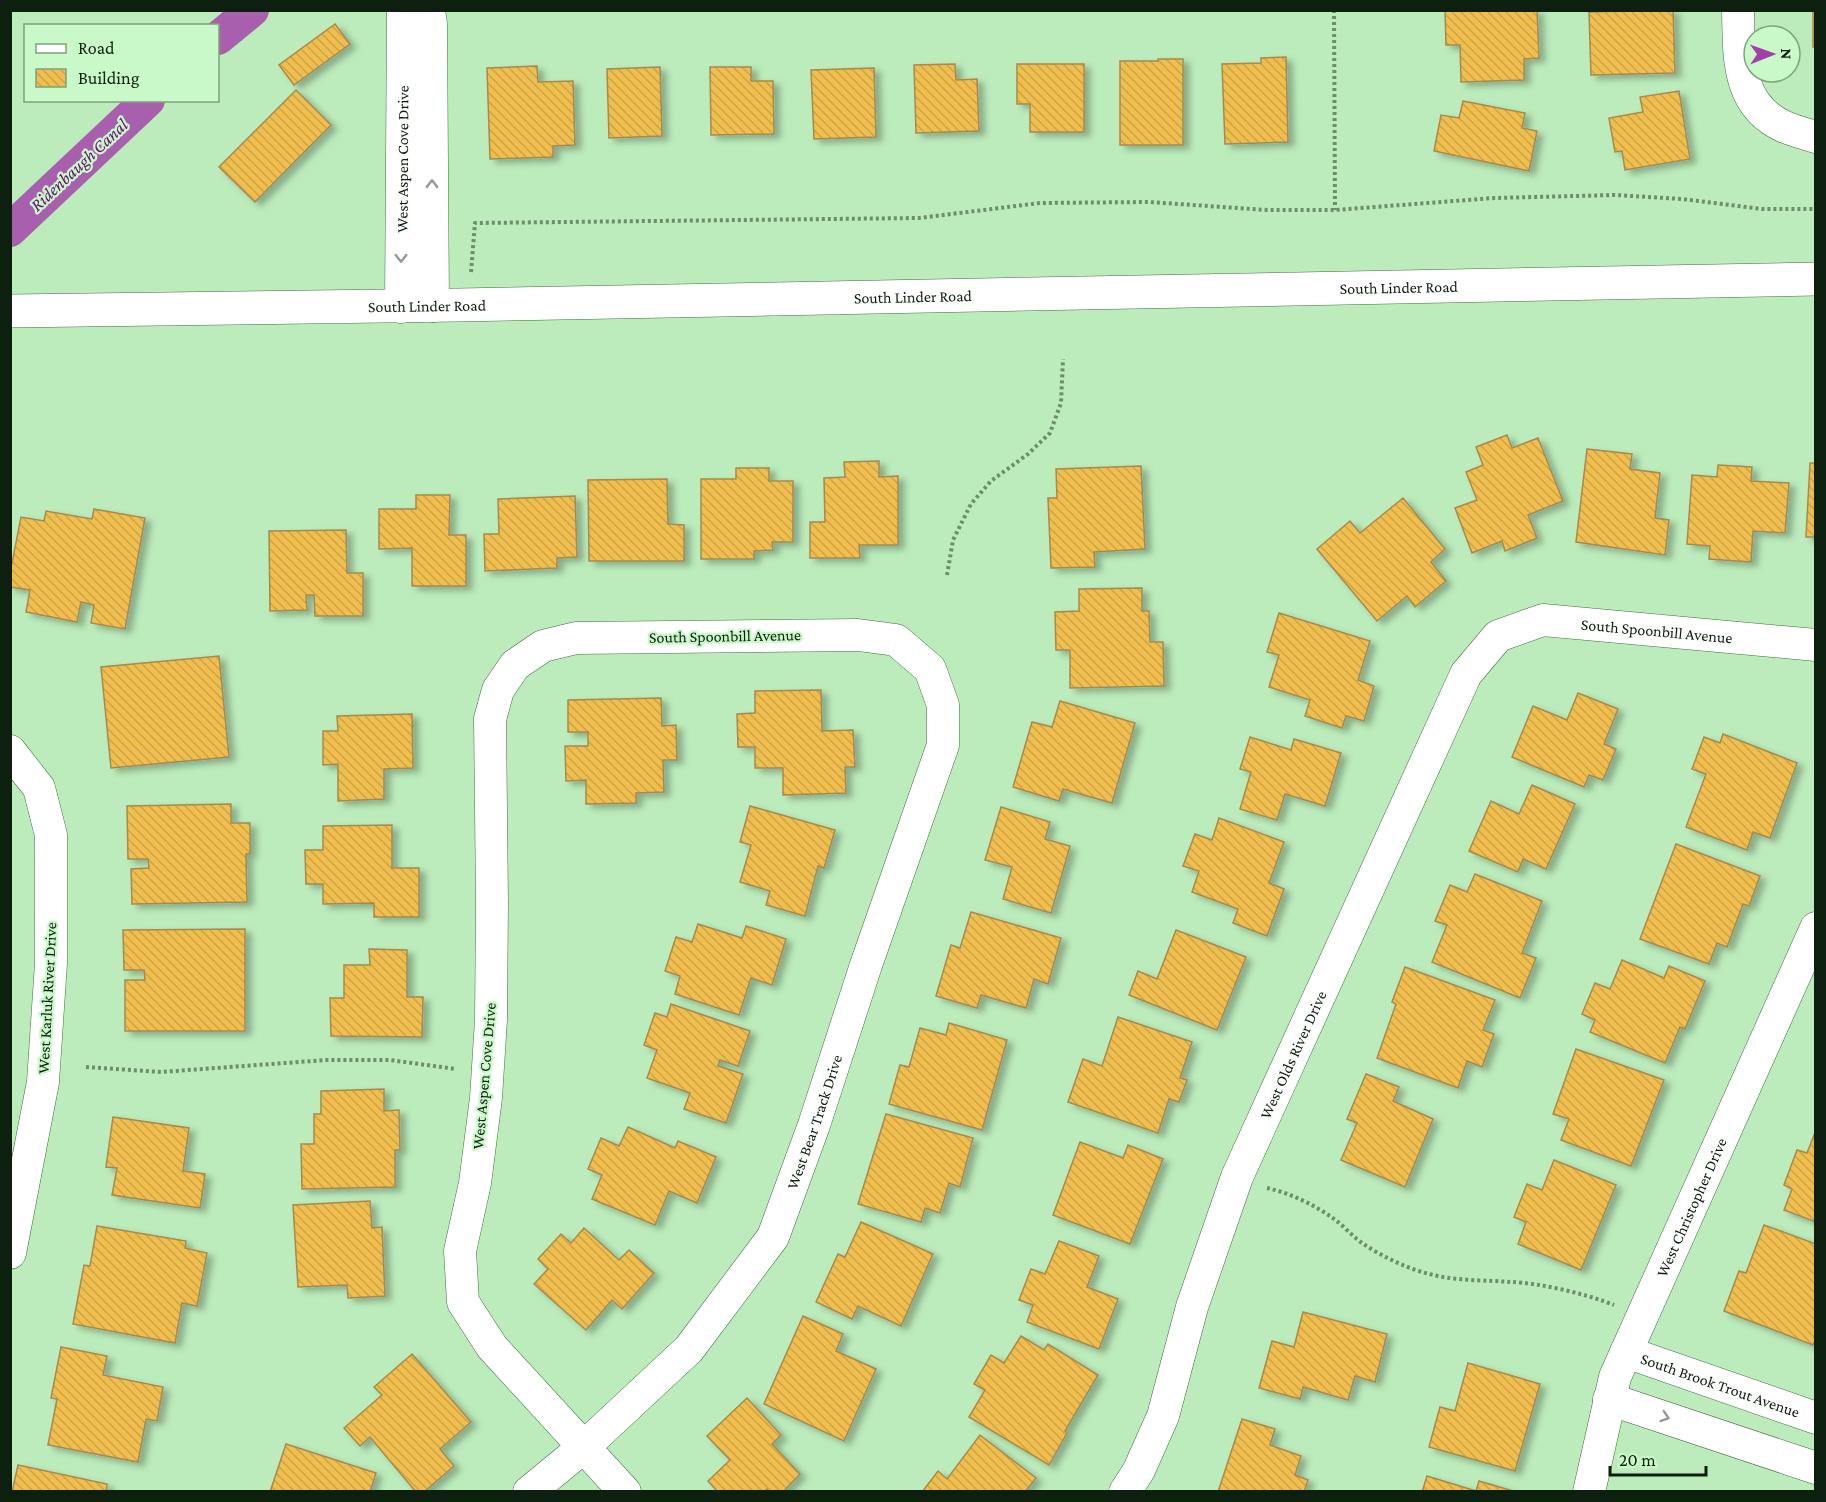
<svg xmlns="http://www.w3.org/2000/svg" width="1826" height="1502" viewBox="0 0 1826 1502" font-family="'Crimson Pro',serif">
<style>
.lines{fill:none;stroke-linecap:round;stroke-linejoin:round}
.canal{stroke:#a860ae;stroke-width:34}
.building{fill:url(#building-back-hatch);stroke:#a58a51;stroke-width:1.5;filter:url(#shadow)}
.minor-casing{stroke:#436e43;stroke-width:33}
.tertiary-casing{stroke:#436e43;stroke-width:34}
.path{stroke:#6c8e6c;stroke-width:4;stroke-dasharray:3 3;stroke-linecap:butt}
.minor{stroke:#fff;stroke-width:32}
.tertiary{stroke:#fff;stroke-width:33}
.oneway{stroke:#929a93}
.labels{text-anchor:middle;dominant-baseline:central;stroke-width:4.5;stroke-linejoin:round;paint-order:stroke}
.street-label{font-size:16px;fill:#0d1f0e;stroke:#c9f9c8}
.water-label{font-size:18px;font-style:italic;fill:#6a0b72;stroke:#c9f9c8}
</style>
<defs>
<pattern id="building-back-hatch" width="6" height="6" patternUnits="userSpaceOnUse" patternTransform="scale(1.5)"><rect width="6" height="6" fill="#f0be4f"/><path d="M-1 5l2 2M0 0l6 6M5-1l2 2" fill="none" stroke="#cda344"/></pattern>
<filter id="shadow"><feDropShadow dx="6" dy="4" stdDeviation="3" flood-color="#0004"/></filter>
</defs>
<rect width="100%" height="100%" fill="#bcecbb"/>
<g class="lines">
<!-- canal -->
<g class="canal">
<polyline points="218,38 252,10"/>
<polyline points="10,230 148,100"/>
</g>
</g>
<!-- building -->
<g class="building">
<polygon points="1445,10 1537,10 1539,58 1524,59 1524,80 1461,82 1460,45 1446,45"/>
<polygon points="1673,10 1675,73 1591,75 1589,12"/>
<rect x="1813" y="10" width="3" height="37"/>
<polygon points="335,24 350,44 294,85 279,65"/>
<polygon points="1286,57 1288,142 1225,144 1222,64 1261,63 1261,58"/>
<polygon points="1158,59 1183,59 1183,145 1120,145 1120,61 1158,61"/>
<polygon points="955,64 956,80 977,79 979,131 916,133 914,65"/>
<polygon points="1017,64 1084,64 1084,132 1030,132 1030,104 1017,104"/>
<polygon points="537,66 538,82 573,81 575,145 553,146 553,157 490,159 487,68"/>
<polygon points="660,67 662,136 609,138 607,69"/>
<polygon points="710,67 751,67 751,81 773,81 774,134 711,135"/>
<polygon points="874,68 876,137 814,139 811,70"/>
<polygon points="296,90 331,125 255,202 219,167"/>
<polygon points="1679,91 1690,159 1625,170 1622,151 1615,152 1609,118 1643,112 1640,97"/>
<polygon points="1463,101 1525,113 1522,128 1537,131 1529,171 1434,151 1441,115 1459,118"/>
<polygon points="1507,435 1512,448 1538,438 1563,501 1528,515 1537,538 1505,551 1502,541 1472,553 1455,508 1477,500 1466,472 1483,465 1476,447"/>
<polygon points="1587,449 1632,454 1630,469 1660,473 1655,518 1669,520 1665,555 1576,542"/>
<polygon points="879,461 879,477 898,476 898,545 859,545 860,558 810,558 810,522 825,522 824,478 845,477 844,462"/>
<polygon points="1810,463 1816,463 1816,537 1806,537"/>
<polygon points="1718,465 1752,467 1751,481 1789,483 1785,533 1753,531 1751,562 1709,559 1710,546 1687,544 1692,475 1717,477"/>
<polygon points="1141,466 1145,549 1094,552 1095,567 1051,568 1048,498 1057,498 1056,469"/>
<polygon points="736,468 769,468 769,481 793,481 793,542 772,542 773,550 754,551 754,559 701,559 701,479 736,479"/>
<polygon points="667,479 668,524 684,525 684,561 589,561 588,480"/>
<polygon points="416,495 450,495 449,535 466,535 466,586 412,586 412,548 379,549 379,509 416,509"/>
<polygon points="575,496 577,557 557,558 557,568 485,571 484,534 499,534 498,499"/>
<polygon points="1403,498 1445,549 1431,562 1446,581 1415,607 1407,596 1377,621 1317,549 1350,521 1360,533"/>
<polygon points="94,509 145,518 125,629 91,623 94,605 81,602 77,622 26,612 30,590 10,587 10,573 21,517 44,521 46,511 92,519"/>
<polygon points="346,530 347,573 363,573 363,616 315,616 314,595 306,595 307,610 270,611 269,531"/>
<polygon points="1142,588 1142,611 1149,611 1150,642 1163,642 1164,686 1070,688 1070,650 1056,650 1055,612 1079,611 1079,589"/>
<polygon points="1279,613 1370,641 1358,680 1374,686 1364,721 1346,716 1342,728 1305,716 1310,700 1269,687 1279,655 1267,652"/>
<polygon points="219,656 229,757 111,768 101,667"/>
<polygon points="821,690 822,731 853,730 855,767 845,767 846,793 783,795 783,768 755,768 755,747 738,747 737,714 755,713 755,691"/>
<polygon points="1578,693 1618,709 1604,744 1616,749 1603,780 1589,775 1584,787 1512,757 1533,706 1567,720"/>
<polygon points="661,698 662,726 676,725 677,760 663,760 664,792 636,793 636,803 586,804 586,780 566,781 565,746 588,746 588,732 568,732 568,700"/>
<polygon points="1060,701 1135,723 1112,803 1063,789 1059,801 1013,787 1032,722 1052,727"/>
<polygon points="412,714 413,768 384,769 384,799 338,801 338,764 323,765 323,731 338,731 337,716"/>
<polygon points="1723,734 1797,763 1770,838 1753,832 1747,850 1686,827 1706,774 1692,769 1704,737 1720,743"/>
<polygon points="1250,737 1291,750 1294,739 1341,753 1325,806 1285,794 1277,820 1240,809 1251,772 1240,769"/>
<polygon points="1532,785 1575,804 1546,869 1523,859 1518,872 1469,851 1491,801 1519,814"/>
<polygon points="231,804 231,823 250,823 250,854 246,854 247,902 132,904 131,869 149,868 148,859 128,859 127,806"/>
<polygon points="750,806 835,830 824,868 818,866 805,916 766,905 770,891 740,882 751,845 740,842"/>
<polygon points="1001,807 1050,822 1045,839 1070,846 1051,913 1003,899 1012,867 985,860"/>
<polygon points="1219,818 1284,842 1269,883 1284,889 1267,936 1233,923 1238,909 1192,892 1199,871 1183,866 1195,834 1212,840"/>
<polygon points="392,825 392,868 419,868 419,917 374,917 374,903 323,904 323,884 306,884 305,850 323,850 323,826"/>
<polygon points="1676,844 1760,876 1749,906 1743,904 1727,947 1717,943 1709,964 1640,939"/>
<polygon points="1475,874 1542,901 1522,953 1536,958 1520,998 1432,962 1447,925 1435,921 1450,885 1467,892"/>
<polygon points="971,912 1061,938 1048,984 1034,979 1026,1008 981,995 977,1008 936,996 951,945 960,948"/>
<polygon points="698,924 742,938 746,926 786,939 772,985 751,978 739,1015 675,994 680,976 665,971 676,937 692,942"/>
<polygon points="245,929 245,1031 125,1031 125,980 145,980 144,970 124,970 123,930"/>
<polygon points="1176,930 1246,957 1217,1030 1129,995 1138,971 1157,979"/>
<polygon points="369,949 407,950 407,997 423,997 422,1037 331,1036 330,998 344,998 344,965 370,965"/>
<polygon points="1622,960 1664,978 1669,966 1705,981 1685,1029 1680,1027 1665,1063 1590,1032 1595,1020 1582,1014 1595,983 1610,989"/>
<polygon points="1405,967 1495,1000 1483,1030 1494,1034 1482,1067 1467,1061 1458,1088 1377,1058 1396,1004 1392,1002"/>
<polygon points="671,1004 750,1031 738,1066 720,1060 718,1066 743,1074 726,1123 684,1109 690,1093 647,1078 657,1050 644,1045 655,1013 667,1017"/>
<polygon points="1118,1017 1192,1042 1180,1078 1187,1080 1179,1102 1169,1099 1158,1133 1068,1102 1083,1059 1102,1066"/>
<polygon points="949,1023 1007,1040 982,1130 889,1104 900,1065 909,1067 920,1028 946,1035"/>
<polygon points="1576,1049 1664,1080 1631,1166 1561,1140 1569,1119 1553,1114"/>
<polygon points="1366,1074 1399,1087 1393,1101 1433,1119 1405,1187 1341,1160 1357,1123 1347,1119"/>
<polygon points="384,1089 384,1111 399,1110 400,1150 395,1150 395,1187 302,1189 301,1144 314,1144 314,1114 321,1114 321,1091"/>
<polygon points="886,1114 973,1138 960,1187 949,1183 940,1213 925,1208 921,1222 858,1204"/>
<polygon points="113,1117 189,1128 183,1171 205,1174 200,1208 112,1195 117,1168 106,1167"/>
<polygon points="628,1127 675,1148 678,1141 716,1157 697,1203 669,1191 655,1225 592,1199 602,1175 588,1169 601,1138 619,1146"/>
<polygon points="1816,1130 1816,1222 1784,1210 1792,1189 1784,1185 1797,1150 1807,1153"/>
<polygon points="1080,1142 1123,1158 1128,1145 1163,1159 1130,1244 1053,1215"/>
<polygon points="1554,1160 1616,1185 1581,1270 1518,1244 1526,1222 1514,1217 1527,1184 1542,1190"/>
<polygon points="370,1201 372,1228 382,1227 385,1296 348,1298 347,1285 298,1287 293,1205"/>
<polygon points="861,1222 933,1254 901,1326 858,1306 852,1319 816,1302 838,1254 845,1257"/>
<polygon points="1764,1225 1816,1244 1816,1339 1813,1345 1724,1311 1739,1271 1746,1273"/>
<polygon points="97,1226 186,1241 185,1248 207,1253 197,1306 182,1303 175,1343 73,1324 84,1265 90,1266"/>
<polygon points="584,1228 619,1260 629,1250 654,1273 622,1309 612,1300 586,1330 534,1284 548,1269 538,1259 561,1234 571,1243"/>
<polygon points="1059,1241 1099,1256 1087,1287 1118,1299 1099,1349 1027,1322 1033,1305 1019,1300 1031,1269 1045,1274"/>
<polygon points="1303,1312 1387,1334 1375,1382 1355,1376 1348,1400 1303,1387 1300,1399 1259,1388 1272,1341 1294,1347"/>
<polygon points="803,1316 843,1334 836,1351 876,1369 844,1441 764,1404"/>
<polygon points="1021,1336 1044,1350 1048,1344 1098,1375 1065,1431 1067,1433 1049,1465 969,1417 985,1390 974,1384 991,1355 1004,1363"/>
<polygon points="61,1347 107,1356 103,1375 163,1387 157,1421 146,1419 138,1462 48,1445 57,1399 51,1398"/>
<polygon points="412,1354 471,1422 440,1449 454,1466 424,1492 416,1492 370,1437 360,1446 344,1428 382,1395 374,1387"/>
<polygon points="1468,1363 1540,1384 1515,1471 1429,1447 1440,1407 1455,1411"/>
<polygon points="747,1398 781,1435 772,1444 800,1474 783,1492 769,1492 767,1489 765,1492 718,1492 708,1481 730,1460 707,1436"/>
<polygon points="1242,1419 1275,1429 1270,1445 1301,1456 1295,1475 1308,1480 1304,1492 1218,1492"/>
<polygon points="980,1435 1036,1478 1025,1492 922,1492 938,1471 947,1479"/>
<polygon points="286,1444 376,1473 370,1492 270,1492"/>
<polygon points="18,1465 107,1484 106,1492 12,1492"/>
<polygon points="1427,1476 1476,1491 1479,1481 1513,1491 1422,1492"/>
</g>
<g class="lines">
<!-- minor casing -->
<g class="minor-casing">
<g id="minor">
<polyline points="429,10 431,24 433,306"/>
<path d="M1738,10C1739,55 1736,106 1785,127C1795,131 1805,134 1816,137"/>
<path id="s1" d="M401,307L403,10"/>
<polyline points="10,751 39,788 51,835 51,963 43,1082 10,1253"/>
<path id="s2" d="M1626,1352L1816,1418"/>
<polyline points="1609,1399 1816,1468"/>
<path id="s3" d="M529,1492L585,1446L689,1349L773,1237L814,1125L866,965L943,745V705L930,669L896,640L858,635L576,638L543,646L515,665L498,690L490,719L492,904L491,1020L486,1098L475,1183L460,1251L463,1302L492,1347L625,1492"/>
<path id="s4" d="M1125,1492L1139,1470L1163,1416L1192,1307L1237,1177L1466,674L1498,636L1543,620L1816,645"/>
<path id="s5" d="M1589,1492L1615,1377L1816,928"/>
</g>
</g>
<!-- tertiary casing -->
<g class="tertiary-casing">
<g id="tertiary">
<path id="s6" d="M10,311L459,305L1816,279"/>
</g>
</g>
<!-- path -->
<g class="path">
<polyline points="1334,10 1335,210"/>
<polyline points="471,272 475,223 919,218 1040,203 1149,202 1267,210 1335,210 1494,198 1615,195 1682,199 1762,209 1816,209"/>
<polyline points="947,575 953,540 971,504 991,481 1028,454 1050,433 1061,403 1063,359"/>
<polyline points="86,1067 161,1072 326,1060 390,1060 456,1069"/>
<path d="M1267,1188C1290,1193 1315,1205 1334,1219C1344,1226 1352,1236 1362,1243C1381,1256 1406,1268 1429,1274C1455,1281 1484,1280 1511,1282C1540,1283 1587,1294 1614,1305"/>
</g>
<!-- minor -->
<use href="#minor" class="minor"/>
<!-- tertiary -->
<use href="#tertiary" class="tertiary"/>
</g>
<!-- one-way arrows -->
<defs><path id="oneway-chevron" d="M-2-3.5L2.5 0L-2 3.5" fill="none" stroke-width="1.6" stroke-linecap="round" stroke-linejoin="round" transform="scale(1.5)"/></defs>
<g class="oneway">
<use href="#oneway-chevron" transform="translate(432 184) rotate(-90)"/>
<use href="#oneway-chevron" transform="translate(401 258) rotate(90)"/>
<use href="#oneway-chevron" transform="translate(1665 1417) rotate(18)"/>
</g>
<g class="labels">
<!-- street labels -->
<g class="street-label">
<text stroke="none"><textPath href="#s1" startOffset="148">West Aspen Cove Drive</textPath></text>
<text stroke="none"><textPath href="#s6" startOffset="1389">South Linder Road</textPath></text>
<text stroke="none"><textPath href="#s6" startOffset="903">South Linder Road</textPath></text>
<text stroke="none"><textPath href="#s6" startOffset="417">South Linder Road</textPath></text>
<text stroke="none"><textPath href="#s4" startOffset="1100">South Spoonbill Avenue</textPath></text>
<text transform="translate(725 636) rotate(-1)">South Spoonbill Avenue</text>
<text transform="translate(47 998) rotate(-87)">West Karluk River Drive</text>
<text stroke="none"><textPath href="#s4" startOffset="470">West Olds River Drive</textPath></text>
<text transform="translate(484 1076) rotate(-85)">West Aspen Cove Drive</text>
<text stroke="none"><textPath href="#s3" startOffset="477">West Bear Track Drive</textPath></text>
<text stroke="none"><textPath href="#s5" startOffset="304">West Christopher Drive</textPath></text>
<text stroke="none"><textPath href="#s2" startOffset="100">South Brook Trout Avenue</textPath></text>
</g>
<!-- water labels -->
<g class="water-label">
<text transform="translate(79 165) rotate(-43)">Ridenbaugh Canal</text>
</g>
</g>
<!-- border -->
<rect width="1826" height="1502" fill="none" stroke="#0d1f0e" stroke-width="24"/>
<!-- legend -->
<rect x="24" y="24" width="195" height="78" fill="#c9f9c8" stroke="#7ea27e" stroke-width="1.5"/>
<rect x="36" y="44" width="30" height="9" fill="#ffffff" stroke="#7ea27e" stroke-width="1.5"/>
<text x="78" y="54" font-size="18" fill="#0d1f0e">Road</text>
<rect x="36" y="69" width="30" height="18" fill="url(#building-back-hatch)" stroke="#7ea27e" stroke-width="1.5"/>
<text x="78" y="84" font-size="18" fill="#0d1f0e">Building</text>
<!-- north arrow -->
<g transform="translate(1772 54) rotate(89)"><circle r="28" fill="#c9f9c8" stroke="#7ea27e" stroke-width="1.5"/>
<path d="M0-4.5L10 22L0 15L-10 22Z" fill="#a040a8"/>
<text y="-9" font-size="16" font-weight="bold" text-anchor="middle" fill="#0d1f0e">N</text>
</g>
<!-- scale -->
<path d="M1610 1466v9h96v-9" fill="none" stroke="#0d1f0e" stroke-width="3"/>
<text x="1619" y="1466" font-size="18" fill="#0d1f0e" stroke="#c9f9c8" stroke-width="4.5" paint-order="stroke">20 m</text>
</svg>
